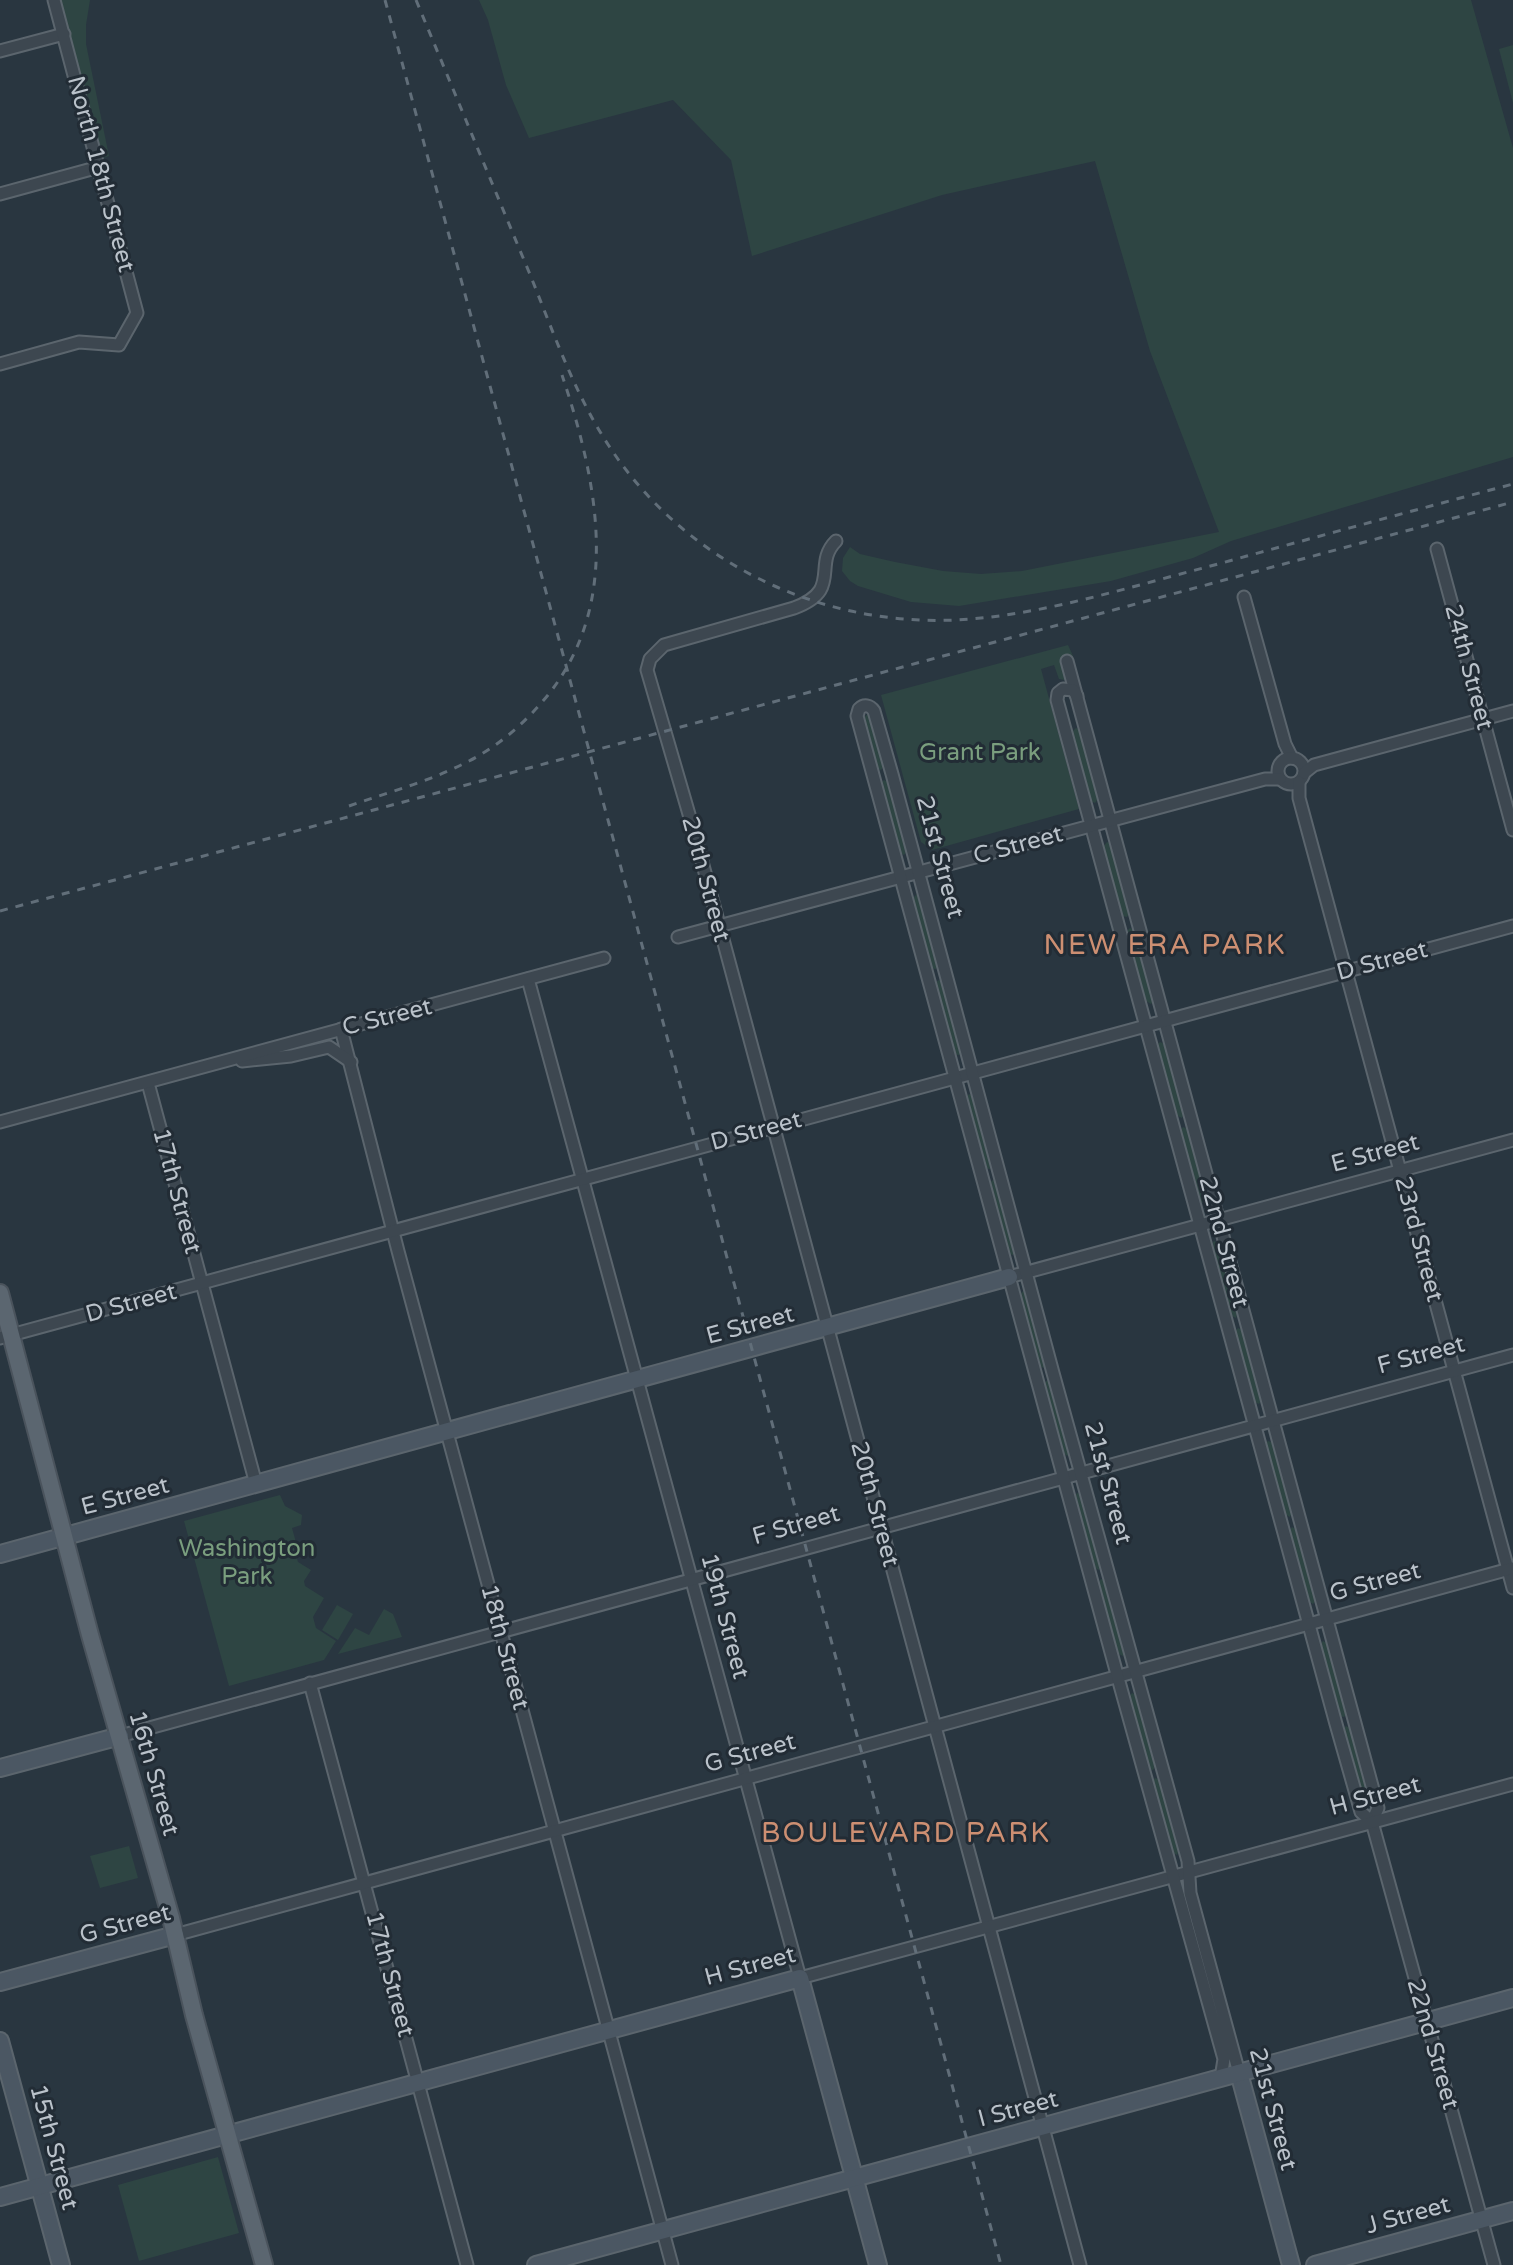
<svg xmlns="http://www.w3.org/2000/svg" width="1513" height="2265" viewBox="0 0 1513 2265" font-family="'Varela Round',sans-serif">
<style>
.green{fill:#2e4543}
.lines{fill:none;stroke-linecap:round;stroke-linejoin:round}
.street-casing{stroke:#5b656d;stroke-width:15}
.secondary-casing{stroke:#5b656d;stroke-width:20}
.primary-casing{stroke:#4a535c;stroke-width:20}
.street{stroke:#3d4750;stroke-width:11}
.secondary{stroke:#4b5763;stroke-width:16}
.primary{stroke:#5b6670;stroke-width:16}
.rail{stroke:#616e79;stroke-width:3;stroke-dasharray:8 8;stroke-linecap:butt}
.labels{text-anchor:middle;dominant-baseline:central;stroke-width:6;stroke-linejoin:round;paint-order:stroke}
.street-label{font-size:24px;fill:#bac2ca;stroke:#222c35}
.park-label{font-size:24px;fill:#7a9e7e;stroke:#222c35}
.quarter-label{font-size:28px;letter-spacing:2px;fill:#cd8f72;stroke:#222c35}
</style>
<rect width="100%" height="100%" fill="#293640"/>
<!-- green -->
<g class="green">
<polygon points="58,0 90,0 86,25 86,44 109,156 101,159"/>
<polygon points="479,0 1471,0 1513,148 1513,457 1231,541 1193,558 1111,581 959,606 911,602 858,586 850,581 842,571 843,558 850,547 860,554 895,562 943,571 981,574 1022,571 1219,532 1150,351 1095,161 942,195 752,256 731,160 673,100 529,138 506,85 488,20"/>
<polygon points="1513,45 1513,103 1499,49"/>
<polygon points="1068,645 1073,656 1061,659 1065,680 1059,679 1054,665 1041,669 1079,809 932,850 921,842 881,695"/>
<polygon points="868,714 884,766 881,770 877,768 863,718"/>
<polygon points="1076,728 1080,730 1098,799 1095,803 1091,801 1072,732"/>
<polygon points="884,780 889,782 907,851 904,855 900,853 881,783"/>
<polygon points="1107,842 1111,844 1129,913 1127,917 1122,916 1103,847"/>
<polygon points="917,894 938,966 936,969 931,968 912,899"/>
<polygon points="1130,928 1134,930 1154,1001 1151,1004 1146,1001 1127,931"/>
<polygon points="939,980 943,982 962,1051 959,1055 954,1054 935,983"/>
<polygon points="1160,1042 1165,1044 1184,1114 1182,1118 1176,1115 1157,1045"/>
<polygon points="969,1094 973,1096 993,1165 990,1169 985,1168 966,1099"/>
<polygon points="1183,1127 1188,1129 1207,1199 1205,1204 1199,1201 1180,1131"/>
<polygon points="993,1180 997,1182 1016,1251 1013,1255 1009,1254 989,1183"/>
<polygon points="1214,1241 1219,1243 1238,1312 1236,1318 1230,1315 1211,1245"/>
<polygon points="1023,1291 1027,1293 1046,1366 1044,1368 1038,1365 1020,1295"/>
<polygon points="1238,1328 1242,1330 1262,1399 1259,1404 1254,1402 1235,1332"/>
<polygon points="1049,1379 1070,1454 1068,1456 1062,1453 1044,1383"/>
<polygon points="1268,1441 1273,1443 1292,1512 1290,1517 1284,1514 1265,1444"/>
<polygon points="1077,1493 1082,1495 1101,1565 1099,1570 1093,1567 1074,1497"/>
<polygon points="280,1495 285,1506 302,1515 301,1525 292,1528 297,1546 294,1547 298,1562 311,1570 304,1581 305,1586 324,1598 313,1617 316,1628 336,1641 324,1660 229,1686 184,1521"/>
<polygon points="1292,1527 1297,1530 1316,1600 1313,1604 1308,1601 1289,1531"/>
<polygon points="1101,1579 1106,1581 1125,1651 1123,1656 1117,1653 1098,1583"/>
<polygon points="337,1605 353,1614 338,1640 322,1630"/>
<polygon points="384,1609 393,1614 402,1637 338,1654 355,1628 369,1635"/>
<polygon points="1323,1641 1327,1643 1347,1713 1344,1717 1339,1716 1320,1645"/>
<polygon points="1132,1693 1136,1695 1156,1765 1153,1770 1148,1769 1129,1697"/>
<polygon points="1346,1726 1350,1728 1370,1798 1367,1803 1362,1802 1343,1730"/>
<polygon points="1155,1778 1160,1780 1179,1850 1177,1855 1171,1852 1152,1782"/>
<polygon points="129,1846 138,1878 100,1888 90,1856"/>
<polygon points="218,2157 239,2233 139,2261 118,2185"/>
</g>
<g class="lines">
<!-- street casing -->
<g class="street-casing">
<g id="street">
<polyline points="0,51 64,34"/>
<polyline points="0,194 99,167"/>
<polyline points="0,364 79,342 119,345 137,313 54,0"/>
<path d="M836,541C812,565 843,590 794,608L664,645L650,659L647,670L693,828L1080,2265"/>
<polyline points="1437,549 1513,830"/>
<polyline points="1244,597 1285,744 1292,758"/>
<polyline points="1067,661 1378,1808 1372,1822"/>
<polyline points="1077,696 1073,690 1063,689 1058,693 1057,700 1336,1724 1361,1812 1372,1822 1494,2265"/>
<circle cx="1291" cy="771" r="13"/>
<polyline points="1304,773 1314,765 1513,711"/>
<polyline points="1299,782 1299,798 1513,1588"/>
<polyline points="678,937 1265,779 1280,779"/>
<polyline points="528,979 800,1978 1513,1784"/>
<polyline points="341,1029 398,1251 672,2265"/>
<polyline points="242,1061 291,1056 329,1047 351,1062"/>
<polyline points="148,1083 256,1484"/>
<polyline points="0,1122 604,958"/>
<polyline points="1009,1277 1513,1140"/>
<polyline points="0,1338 1513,926"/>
<polyline points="310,1683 467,2265"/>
<polyline points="120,1736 1513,1355"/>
<polyline points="175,1935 1513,1568"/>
<path d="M1221,2078L1224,2059L1118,1678L857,716L859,709C864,704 870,705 874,711L892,774L1053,1373L1188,1861L1190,1893L1239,2073"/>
</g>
</g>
<!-- secondary casing -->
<g class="secondary-casing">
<g id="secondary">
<polyline points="0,1554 1009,1277"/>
<polyline points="0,1768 120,1736"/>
<polyline points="0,1982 175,1935"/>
<polyline points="0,2041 61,2265"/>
<polyline points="1239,2073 1291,2265"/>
<polyline points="0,2197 800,1978 878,2265"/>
<polyline points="536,2265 1513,1998"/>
<polyline points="1315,2265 1513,2211"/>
</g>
</g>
<!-- primary casing -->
<g class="primary-casing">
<polyline id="primary" points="0,1293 90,1635 171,1918 194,2015 264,2265"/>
</g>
<!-- street -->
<use href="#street" class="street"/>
<!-- secondary -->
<use href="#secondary" class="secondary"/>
<!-- primary -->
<use href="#primary" class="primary"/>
<!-- rail -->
<g class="rail">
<polyline points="385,0 1001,2265"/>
<path d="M416,0C454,91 491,181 529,272C553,331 574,393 609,446C685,562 818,626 955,620C1040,616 1125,588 1207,567C1309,539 1411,511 1513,484"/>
<path d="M349,806C389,792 431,781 469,761C500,745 526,722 548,695C623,601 597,480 562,375"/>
<polyline points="0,911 1513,502"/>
</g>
</g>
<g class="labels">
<!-- street labels -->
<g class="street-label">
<text transform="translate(101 174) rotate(75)">North 18th Street</text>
<text transform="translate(1469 667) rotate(75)">24th Street</text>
<text transform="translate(1018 845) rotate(-15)">C Street</text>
<text transform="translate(940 857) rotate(75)">21st Street</text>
<text transform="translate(706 879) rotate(75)">20th Street</text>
<text transform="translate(1382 961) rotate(-15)">D Street</text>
<text transform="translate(387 1017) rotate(-14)">C Street</text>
<text transform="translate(756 1131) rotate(-15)">D Street</text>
<text transform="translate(1375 1153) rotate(-15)">E Street</text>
<text transform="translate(177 1191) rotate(75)">17th Street</text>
<text transform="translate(1419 1239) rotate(75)">23rd Street</text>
<text transform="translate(1224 1242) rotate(75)">22nd Street</text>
<text transform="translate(131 1303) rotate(-15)">D Street</text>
<text transform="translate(750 1325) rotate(-15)">E Street</text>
<text transform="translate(1421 1355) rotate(-15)">F Street</text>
<text transform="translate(1108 1483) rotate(75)">21st Street</text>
<text transform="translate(125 1496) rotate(-15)">E Street</text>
<text transform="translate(875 1504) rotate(75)">20th Street</text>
<text transform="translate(796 1525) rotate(-16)">F Street</text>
<text transform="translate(1375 1582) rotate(-15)">G Street</text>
<text transform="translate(725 1616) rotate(75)">19th Street</text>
<text transform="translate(505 1647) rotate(75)">18th Street</text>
<text transform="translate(750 1753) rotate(-15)">G Street</text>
<text transform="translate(154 1773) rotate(74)">16th Street</text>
<text transform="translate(1375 1796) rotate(-15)">H Street</text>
<text transform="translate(125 1924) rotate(-15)">G Street</text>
<text transform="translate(750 1966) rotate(-15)">H Street</text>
<text transform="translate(390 1974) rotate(75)">17th Street</text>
<text transform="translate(1433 2044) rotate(74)">22nd Street</text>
<text transform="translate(1018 2109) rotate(-15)">I Street</text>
<text transform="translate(1273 2109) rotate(75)">21st Street</text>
<text transform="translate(54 2147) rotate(75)">15th Street</text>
<text transform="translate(1408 2215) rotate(-15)">J Street</text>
</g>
<!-- park labels -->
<g class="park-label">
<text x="980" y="752">Grant Park</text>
<text x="247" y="1548">Washington<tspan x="247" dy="28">Park</tspan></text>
</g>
<!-- quarter labels -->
<g class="quarter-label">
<text x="1165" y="945">NEW ERA PARK</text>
<text x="906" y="1833">BOULEVARD PARK</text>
</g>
</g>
</svg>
